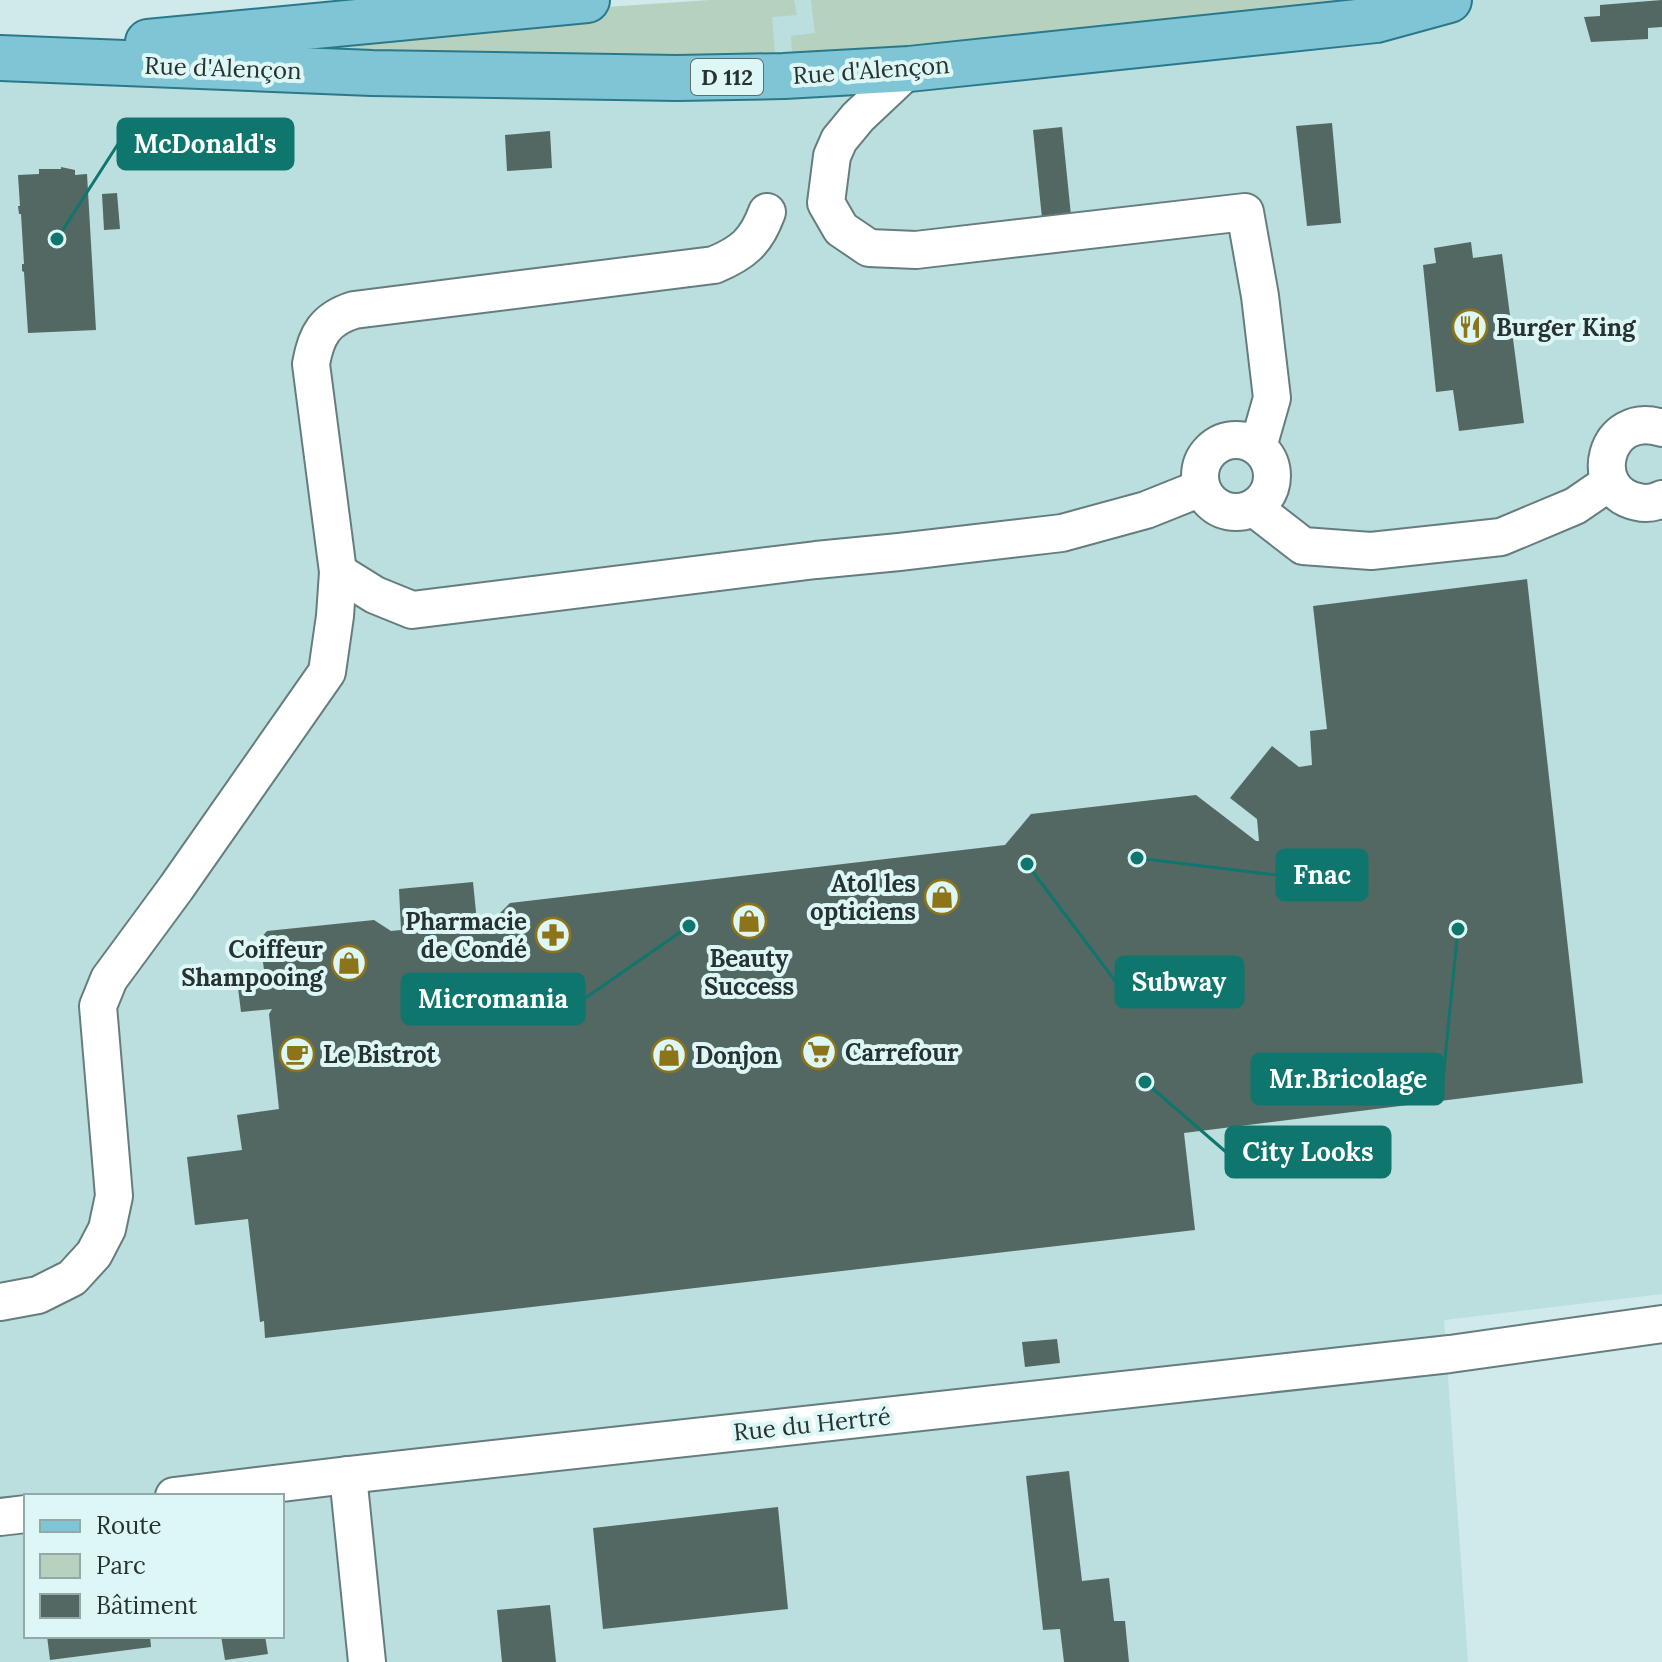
<svg xmlns="http://www.w3.org/2000/svg" width="1662" height="1662" viewBox="0 0 1662 1662" font-family="Lora,serif">
<style>
.built{fill:#bbdede;fill-rule:evenodd}
.green{fill:#b7d1bf}
.building{fill:#536862}
.lines{fill:none;stroke-linecap:round;stroke-linejoin:round}
.minor-casing{stroke:#667d7e;stroke-width:40}
.major-casing{stroke:#2a798b;stroke-width:48}
.minor{stroke:#fff;stroke-width:36}
.major{stroke:#80c5d6;stroke-width:44}
.labels{text-anchor:middle;dominant-baseline:central;stroke-width:8;stroke-linejoin:round;paint-order:stroke}
.shield{fill:#ddf7f7;stroke:#5e6d6d;stroke-width:2}
.shield-label{font-size:22px;font-weight:bold;fill:#283232}
.street-label{font-size:24px;fill:#283232;stroke:#ddf7f7}
.poi-label{font-size:24px;font-weight:bold;fill:#283232;stroke:#ddf7f7;text-anchor:start}
.leader{fill:none;stroke:#0f766e;stroke-width:3}
.callout-dot{fill:#0f766e;stroke:#ddf7f7;stroke-width:3}
.callout{fill:#0f766e;stroke:#0f766e;stroke-width:3}
.callout-label{font-size:26px;text-anchor:middle;font-weight:bold;fill:#fff}
</style>
<rect width="100%" height="100%" fill="#d0e9ea"/>
<!-- built -->
<path class="built" d="M796,0H1662V1294L1444,1320L1468,1662H0V50ZM26,1496H282V1636H26Z"/>
<!-- green -->
<g class="green">
<polygon points="710,0 794,0 797,15 772,17 775,54 304,61 296,32 517,13"/>
<polygon points="811,0 1359,0 1039,36 792,55 791,36 815,33"/>
</g>
<!-- building -->
<g class="building">
<polygon points="1662,0 1662,27 1648,28 1648,39 1591,42 1584,17 1600,16 1600,5"/>
<polygon points="1332,123 1341,223 1307,226 1296,126"/>
<polygon points="1062,127 1072,225 1043,228 1033,130"/>
<polygon points="550,131 552,168 507,171 505,135"/>
<polygon points="61,167 75,170 75,175 87,174 96,330 28,333 24,272 22,271 22,264 24,264 21,214 19,214 18,206 20,206 18,175 39,174 39,169 61,169"/>
<polygon points="117,193 120,229 104,230 102,194"/>
<polygon points="1471,242 1473,258 1502,254 1524,423 1459,431 1453,390 1436,392 1423,265 1436,263 1434,248"/>
<polygon points="1527,579 1583,1083 1184,1133 1195,1230 265,1338 264,1321 260,1322 248,1219 195,1225 187,1157 242,1150 237,1115 279,1109 269,1014 272,1009 241,1012 237,980 269,975 264,970 260,939 267,931 374,920 391,931 401,930 399,889 473,882 477,922 493,920 510,903 1005,845 1031,814 1196,795 1256,841 1259,841 1257,819 1230,798 1272,746 1299,767 1312,765 1310,731 1327,729 1313,606"/>
<polygon points="1057,1339 1060,1363 1025,1367 1022,1342"/>
<polygon points="1069,1471 1082,1581 1109,1578 1114,1621 1125,1621 1129,1662 1064,1662 1060,1629 1043,1630 1026,1476"/>
<polygon points="778,1507 788,1609 603,1629 593,1528"/>
<polygon points="550,1605 556,1662 502,1662 497,1610"/>
<polygon points="47,1636 150,1636 151,1647 50,1660"/>
<polygon points="221,1636 265,1636 268,1654 225,1660"/>
</g>
<g class="lines">
<!-- minor casing -->
<g class="minor-casing">
<g id="minor">
<polyline points="909,69 858,117 839,140 832,156 826,203 841,229 869,248 916,250 1245,212 1260,296 1272,398 1258,447"/>
<path d="M1662,428C1604,409 1585,492 1638,502C1646,504 1654,503 1662,499"/>
<circle cx="1236" cy="476" r="36"/>
<polyline points="1254,508 1303,546 1371,551 1501,537 1575,506 1610,482"/>
<polyline points="338,572 375,595 412,610 816,560 899,552 1062,533 1146,510 1201,488"/>
<path d="M0,1302L38,1295L72,1278L94,1254L107,1229L114,1196L98,1006L109,979L176,888L327,672L335,616L338,572L311,364C316,335 325,319 354,310L714,265C743,253 756,242 767,212"/>
<polyline points="348,1475 367,1662"/>
<polyline points="174,1496 348,1475 1450,1354 1662,1324"/>
<polyline points="0,1517 26,1514"/>
</g>
</g>
<!-- major casing -->
<g class="major-casing">
<g id="major">
<polyline points="148,42 587,0"/>
<polyline points="0,58 372,73 677,78 784,76 909,69 1376,20 1449,0"/>
</g>
</g>
<!-- minor -->
<use href="#minor" class="minor"/>
<!-- major -->
<use href="#major" class="major"/>
</g>
<!-- icons -->
<defs>
<g id="restaurant-ring" transform="scale(1.8)"><circle r="9.5" fill="#ddf7f7" stroke="#8d7419" stroke-width="1.5"/><path d="M-5-6h1v4h1v-4h1v4h1v-4h1v5L-1.5 .5V6h-2V.5L-5-1ZM5-6V6H3V1.5H1.5Q1.5-4 5-6Z" fill="#8d7419"/></g>
<g id="shop-ring" transform="scale(1.8)"><circle r="9.5" fill="#ddf7f7" stroke="#8d7419" stroke-width="1.5"/><path d="M-5-2.5h2.3a2.7 3.5 0 0 1 5.4 0H5L5.5 6h-11ZM-1.5-2.5h3a1.5 2.3 0 0 0-3 0Z" fill="#8d7419"/></g>
<g id="pharmacy-ring" transform="scale(1.8)"><circle r="9.5" fill="#ddf7f7" stroke="#8d7419" stroke-width="1.5"/><path d="M-2-6h4v4h4v4h-4v4h-4v-4h-4v-4h4Z" fill="#8d7419"/></g>
<g id="supermarket-ring" transform="scale(1.8)"><circle r="9.5" fill="#ddf7f7" stroke="#8d7419" stroke-width="1.5"/><path d="M-6-5.5h2.5l.6 2H6L4.5 2H-2.5L-4.4-4H-6ZM-1.5 3.2a1.3 1.3 0 1 0 .1 0ZM3 3.2a1.3 1.3 0 1 0 .1 0Z" fill="#8d7419"/></g>
<g id="cafe-ring" transform="scale(1.8)"><circle r="9.5" fill="#ddf7f7" stroke="#8d7419" stroke-width="1.5"/><path d="M-5.5-4.5H6V0H3Q3 3.5 0 3.5H-2.5Q-5.5 3.5-5.5 0ZM3-3.2v2h1.7v-2ZM-6 4.5H4V6H-6Z" fill="#8d7419"/></g>
</defs>
<g fill-rule="evenodd">
<use href="#restaurant-ring" x="1470" y="327"/>
<use href="#shop-ring" x="942" y="897"/>
<use href="#shop-ring" x="749" y="921"/>
<use href="#pharmacy-ring" x="553" y="935"/>
<use href="#shop-ring" x="349" y="963"/>
<use href="#supermarket-ring" x="819" y="1052"/>
<use href="#cafe-ring" x="297" y="1054"/>
<use href="#shop-ring" x="669" y="1055"/>
</g>
<g class="labels">
<!-- shield labels -->
<rect class="shield" x="691" y="59" width="72" height="36" rx="6"/>
<g class="shield-label">
<text x="727" y="77">D 112</text>
</g>
<!-- street labels -->
<g class="street-label">
<text transform="translate(223 68) rotate(2)">Rue d'Alençon</text>
<text transform="translate(871 70) rotate(-4)">Rue d'Alençon</text>
<text transform="translate(812 1424) rotate(-6)">Rue du Hertré</text>
</g>
<!-- poi labels -->
<g class="poi-label">
<text x="1496" y="327">Burger King</text>
<text x="916" y="883" text-anchor="end">Atol les<tspan x="916" dy="28">opticiens</tspan></text>
<text x="527" y="921" text-anchor="end">Pharmacie<tspan x="527" dy="28">de Condé</tspan></text>
<text x="323" y="949" text-anchor="end">Coiffeur<tspan x="323" dy="28">Shampooing</tspan></text>
<text x="749" y="958" text-anchor="middle">Beauty<tspan x="749" dy="28">Success</tspan></text>
<text x="845" y="1052">Carrefour</text>
<text x="323" y="1054">Le Bistrot</text>
<text x="695" y="1055">Donjon</text>
</g>
</g>
<!-- callouts -->
<path class="leader" d="M57 239L118 144M1137 858L1277 875M1027 864L1116 982M689 926L584 999M1458 929L1443 1079M1145 1082L1226 1152"/>
<g class="callout-dot">
<circle cx="57" cy="239" r="8"/>
<circle cx="1137" cy="858" r="8"/>
<circle cx="1027" cy="864" r="8"/>
<circle cx="689" cy="926" r="8"/>
<circle cx="1458" cy="929" r="8"/>
<circle cx="1145" cy="1082" r="8"/>
</g>
<g class="callout">
<rect x="118" y="119" width="175" height="50" rx="8"/>
<rect x="1277" y="850" width="90" height="50" rx="8"/>
<rect x="1116" y="957" width="127" height="50" rx="8"/>
<rect x="402" y="974" width="182" height="50" rx="8"/>
<rect x="1252" y="1054" width="191" height="50" rx="8"/>
<rect x="1226" y="1127" width="164" height="50" rx="8"/>
</g>
<g class="callout-label">
<text x="205" y="153">McDonald's</text>
<text x="1322" y="884">Fnac</text>
<text x="1179" y="991">Subway</text>
<text x="493" y="1008">Micromania</text>
<text x="1348" y="1088">Mr.Bricolage</text>
<text x="1308" y="1161">City Looks</text>
</g>
<!-- legend -->
<rect x="24" y="1494" width="260" height="144" fill="#ddf7f7" stroke="#95a8a8" stroke-width="2"/>
<rect x="40" y="1520" width="40" height="12" fill="#80c5d6" stroke="#95a8a8" stroke-width="2"/>
<text x="96" y="1534" font-size="24" fill="#283232">Route</text>
<rect x="40" y="1554" width="40" height="24" fill="#b7d1bf" stroke="#95a8a8" stroke-width="2"/>
<text x="96" y="1574" font-size="24" fill="#283232">Parc</text>
<rect x="40" y="1594" width="40" height="24" fill="#536862" stroke="#95a8a8" stroke-width="2"/>
<text x="96" y="1614" font-size="24" fill="#283232">Bâtiment</text>
</svg>
